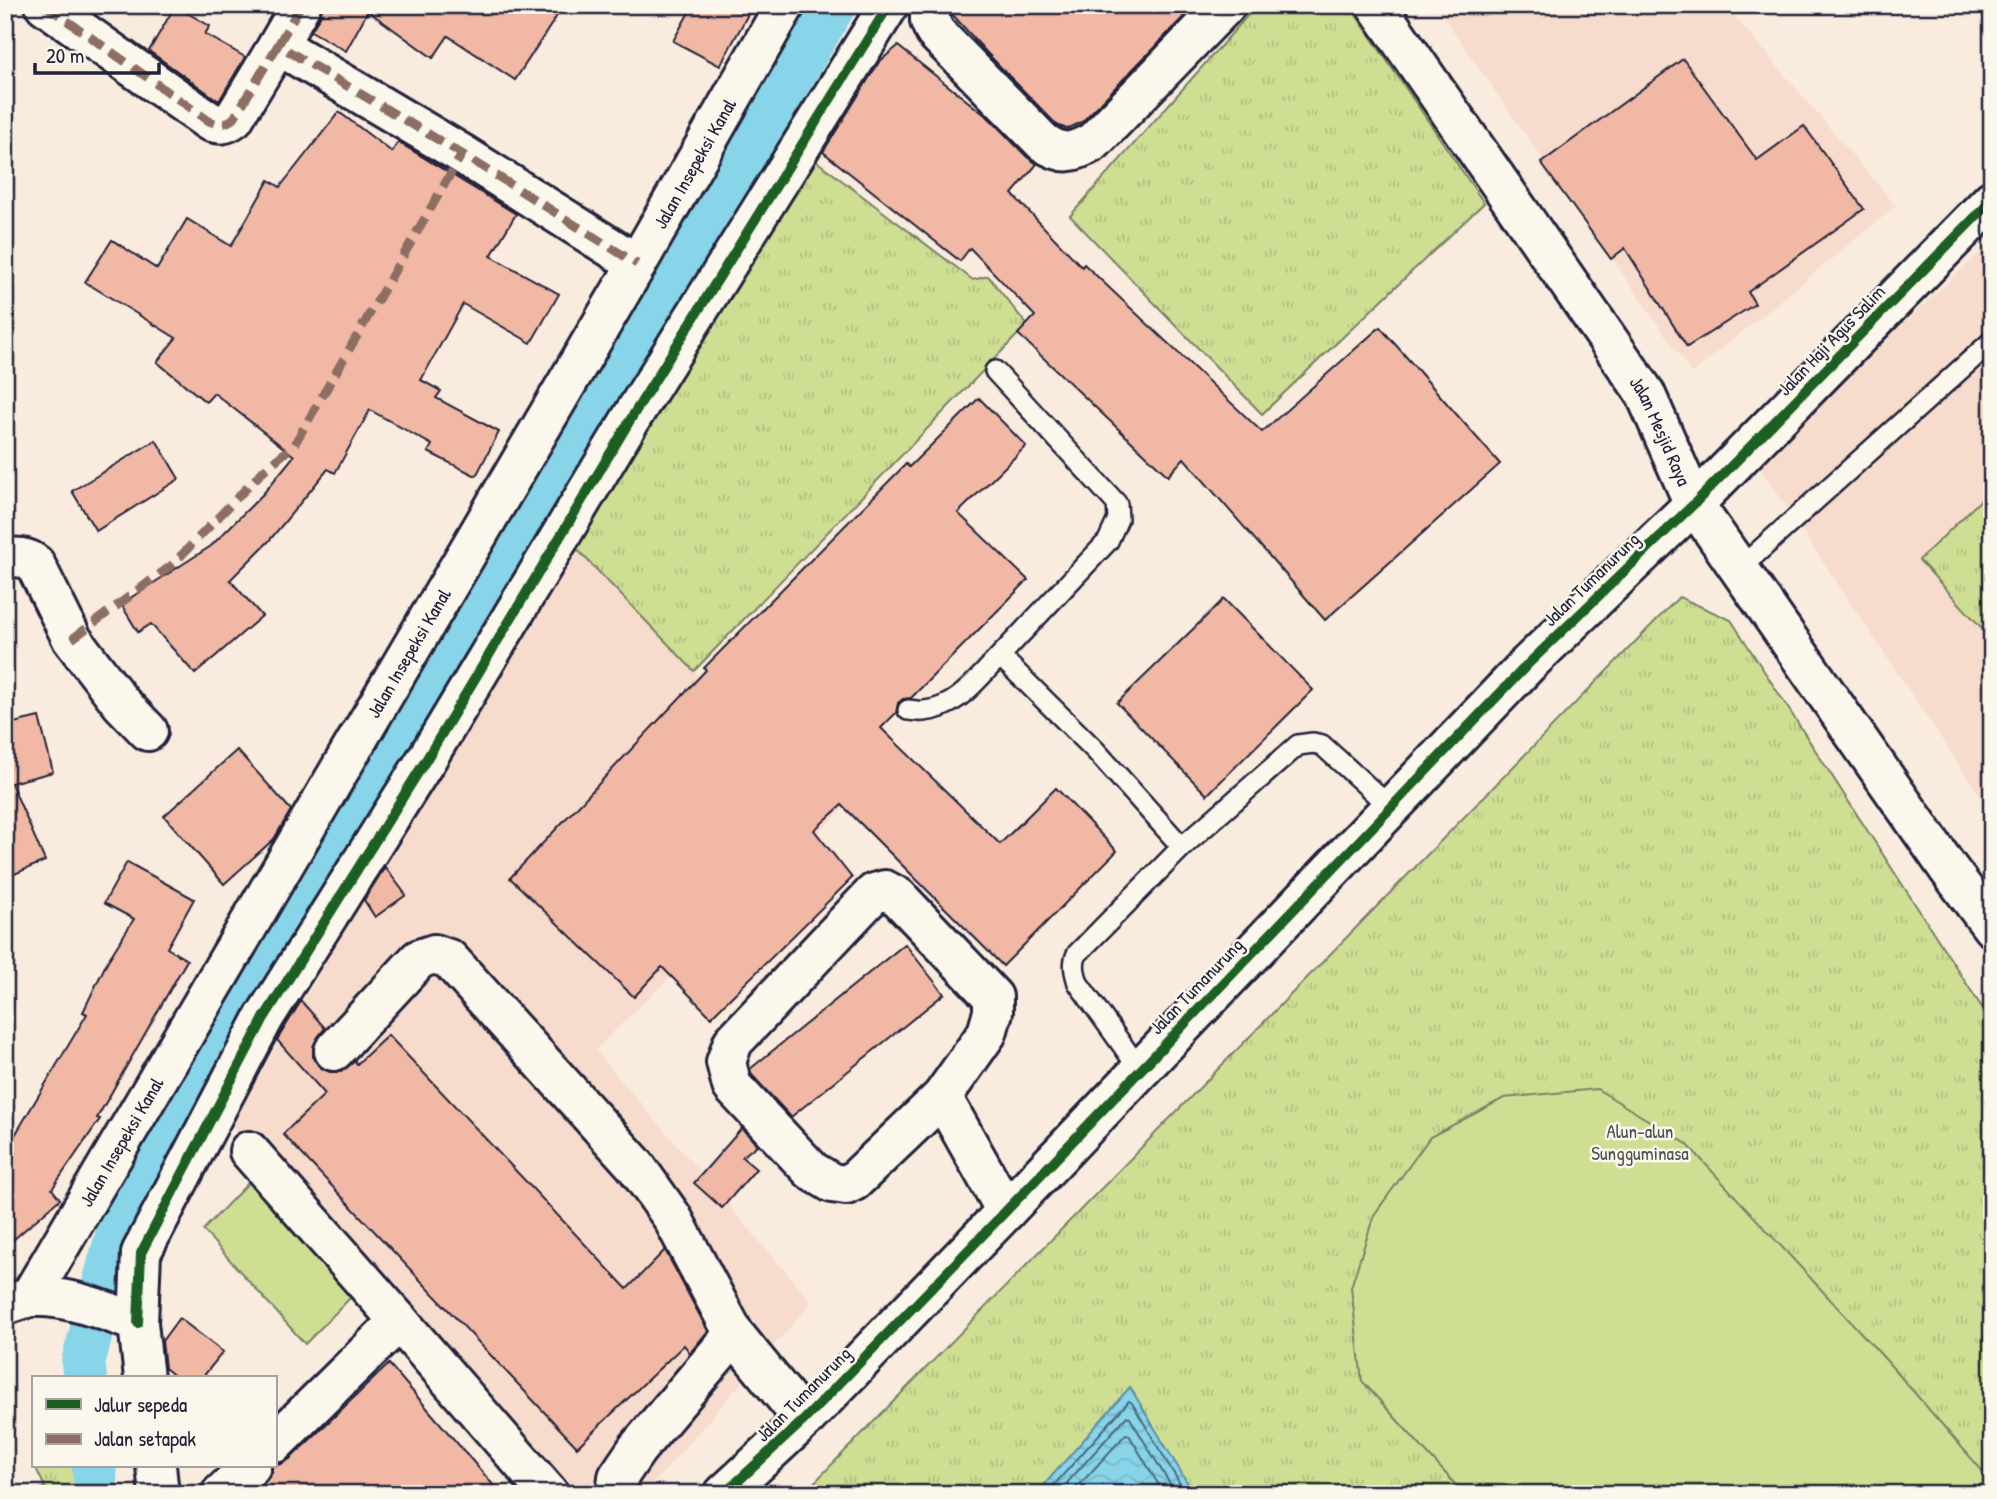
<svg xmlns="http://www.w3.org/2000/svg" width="1997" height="1499" viewBox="0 0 1997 1499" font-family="'Patrick Hand',sans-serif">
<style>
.built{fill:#f7dccd}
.grass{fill:url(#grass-tufts);stroke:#788067;stroke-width:2}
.pitch{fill:#cedf93;stroke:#788067;stroke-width:2}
.water{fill:url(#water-waves);stroke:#5f8da3;stroke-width:2}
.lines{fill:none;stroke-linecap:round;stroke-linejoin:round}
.shore{stroke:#4b6980;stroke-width:2}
.canal{stroke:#88d4e8;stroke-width:44}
.building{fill:#f1b9a5;stroke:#22223b;stroke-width:2}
.lane-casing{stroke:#22223b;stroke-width:24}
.street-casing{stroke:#22223b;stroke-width:44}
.secondary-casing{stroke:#22223b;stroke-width:44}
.lane{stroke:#fbf7ec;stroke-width:19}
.street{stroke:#fbf7ec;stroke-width:38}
.secondary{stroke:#fbf7ec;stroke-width:38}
.quiet{stroke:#8d6e63;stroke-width:9;stroke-dasharray:18 9;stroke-linecap:butt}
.cycleway-casing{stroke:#fbf7ec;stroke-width:15}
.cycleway{stroke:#1b5e20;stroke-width:10}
.labels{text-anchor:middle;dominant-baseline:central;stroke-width:5;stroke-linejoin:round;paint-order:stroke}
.street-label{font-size:19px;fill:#22223b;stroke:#fbf7ec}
.park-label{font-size:19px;fill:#4d5151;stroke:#fbf7ec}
</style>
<defs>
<pattern id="grass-tufts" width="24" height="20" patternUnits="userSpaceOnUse" patternTransform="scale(1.75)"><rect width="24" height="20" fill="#cedf93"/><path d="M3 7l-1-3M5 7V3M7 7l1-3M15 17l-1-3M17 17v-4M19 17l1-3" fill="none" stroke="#b1bf80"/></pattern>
<pattern id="water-waves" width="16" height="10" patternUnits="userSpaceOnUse" patternTransform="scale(1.75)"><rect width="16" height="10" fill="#88d4e8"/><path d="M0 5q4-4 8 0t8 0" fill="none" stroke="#75b6c8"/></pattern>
</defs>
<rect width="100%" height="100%" fill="#f9ebde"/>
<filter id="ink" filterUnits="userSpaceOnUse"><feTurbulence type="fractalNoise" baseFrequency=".0143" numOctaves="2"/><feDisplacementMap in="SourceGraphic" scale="14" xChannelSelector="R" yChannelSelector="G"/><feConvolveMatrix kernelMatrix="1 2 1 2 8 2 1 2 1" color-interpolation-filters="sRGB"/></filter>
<g filter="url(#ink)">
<!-- built -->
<g class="built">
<polygon points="1435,5 1725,5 1896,206 1692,373"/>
<polygon points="1992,242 1992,814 1754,459"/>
<polygon points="572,544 694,671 843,809 595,1050 812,1302 644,1494 520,1494 374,1292 231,1123"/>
</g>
<!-- grass -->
<g class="grass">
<polygon points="1257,5 1349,5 1484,203 1262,414 1070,216"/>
<polygon points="815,160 973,280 988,276 1027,325 694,671 572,544"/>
<polygon points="1992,489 1992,639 1919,560"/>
<polygon points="1679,597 1731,620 1992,1023 1992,1494 803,1494"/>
<polygon points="35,1466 73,1466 78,1494 32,1494 45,1487"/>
</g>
<!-- pitch -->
<g class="pitch">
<polygon points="1597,1089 1687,1144 1886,1360 1992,1482 1992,1494 1464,1494 1362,1381 1351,1287 1374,1215 1430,1137 1504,1098"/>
<polygon points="251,1180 355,1293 305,1344 203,1230"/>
</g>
<!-- water -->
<polygon class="water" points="1130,1387 1194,1494 1036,1494"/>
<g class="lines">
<!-- shore -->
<g class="shore">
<polyline points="1046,1494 1129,1401 1132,1403 1186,1494"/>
<polyline points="1057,1494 1127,1416 1130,1418 1176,1494"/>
<polyline points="1071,1494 1126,1434 1129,1435 1164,1494"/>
</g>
<!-- canal -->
<g class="canal">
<polyline points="85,1378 83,1363 121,1221 834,5"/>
<polyline points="94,1466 97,1494"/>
</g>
</g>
<!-- building -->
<g class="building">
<polygon points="323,5 564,5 515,80 448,36 433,58 368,11 346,51 311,31 320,16"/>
<polygon points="693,5 753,5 720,66 673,41"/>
<polygon points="952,5 1195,5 1082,122 1067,129 1057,125 987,53 952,14"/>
<polygon points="175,6 210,26 205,34 245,57 219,101 149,51"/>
<polygon points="898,46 990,119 1027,157 1037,164 1012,194 1082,267 1084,264 1262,432 1380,327 1500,464 1325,620 1184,458 1168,476 1018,334 1035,316 970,248 960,261 823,152 879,62"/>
<polygon points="1683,59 1757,160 1804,126 1864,209 1748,292 1755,304 1687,347 1625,248 1611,259 1541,163"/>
<polygon points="339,112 392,152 398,142 516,214 491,256 559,294 531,343 463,304 421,380 441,391 436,398 499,432 476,476 428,452 432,445 370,410 335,473 328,469 269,541 230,580 262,616 195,674 151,624 138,632 121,604 211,546 263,494 294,456 214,393 206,402 157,362 176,338 85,282 112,240 157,269 187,219 231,246 269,180 280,187"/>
<polygon points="979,398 1026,446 958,513 1028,580 911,698 903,699 898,703 896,713 881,728 1000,844 1056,788 1117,851 1003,966 842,805 814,830 852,878 711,1017 662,967 634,997 510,878 706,670 704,668 906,464 909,467"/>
<polygon points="156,440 179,479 96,531 72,491"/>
<polygon points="1224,599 1313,690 1207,795 1117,703"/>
<polygon points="39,717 53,772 11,783 45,861 5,878 5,725"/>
<polygon points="237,750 291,810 274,839 224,884 164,816"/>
<polygon points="127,862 194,899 167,948 187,960 97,1118 100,1119 52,1189 60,1199 5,1247 5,1152 87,1014 83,1012 107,962 134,919 104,903"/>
<polygon points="385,867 406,895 375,917 364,900"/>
<polygon points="905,944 944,994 791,1117 752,1075 750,1069"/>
<polygon points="301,1001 325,1028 318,1037 313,1047 313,1058 320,1067 330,1072 341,1072 355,1061 357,1064 388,1035 627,1289 665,1250 708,1331 690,1353 684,1345 577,1447 283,1134 325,1094 277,1040"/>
<polygon points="742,1128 757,1145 742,1157 756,1169 722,1208 694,1183"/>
<polygon points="179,1318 223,1352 202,1378 177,1378 165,1368 162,1341"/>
<polygon points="389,1364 501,1494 253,1494 266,1481 272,1473 272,1466 281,1464 290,1459"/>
</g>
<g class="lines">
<!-- lane casing -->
<g class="lane-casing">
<g id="lane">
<polyline points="995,371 1117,504 1118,519 1108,541 1000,656"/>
<polyline points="1739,569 1992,341"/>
<path d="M908,710C913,710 919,712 924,711C957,709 979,677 1000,656L1095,750L1182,847"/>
<path d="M1140,1070L1078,983C1075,973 1072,964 1077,954L1182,847L1298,745L1313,743L1322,745L1391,808"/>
</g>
</g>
<!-- street casing -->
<g class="street-casing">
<g id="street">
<path d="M45,5L209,121C220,125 225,125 234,118L278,45L462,154L637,264"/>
<path d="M930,5V21L935,32L1043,142C1063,156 1073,153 1093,142L1226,5"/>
<polyline points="278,45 301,5"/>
<path d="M5,559C15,556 27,557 35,564L72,639L121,703L148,731"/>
<polygon points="885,890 898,897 993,997 993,1012 987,1033 942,1097 854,1181 846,1185 832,1183 812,1171 732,1086 726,1062 733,1042 874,893"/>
<polyline points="334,1051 419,959 434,954 449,959 635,1165 672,1217 734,1334 804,1420"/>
<polyline points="942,1097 1006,1211"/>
<polyline points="249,1151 399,1321 549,1494"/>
<path id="s1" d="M30,1297L637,264L785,5"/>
<path d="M11,1303C18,1301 25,1298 32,1297C65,1295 107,1311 138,1323L144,1378"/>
<polyline points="138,1323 141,1253 264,1018 426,760 635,412 889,5"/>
<polyline points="275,1443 399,1321"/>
<polyline points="156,1466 159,1494"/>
<polyline points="221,1494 251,1466"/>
<polyline points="616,1494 618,1477 637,1449 734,1334"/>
</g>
</g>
<!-- secondary casing -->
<g class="secondary-casing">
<g id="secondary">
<path id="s2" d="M1376,5L1645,393L1694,504L1947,867L1992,927"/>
<polyline points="724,1494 804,1420 1006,1211 1528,664 1694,504 1992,200"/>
</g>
</g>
<!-- lane -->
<use href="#lane" class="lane"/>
<!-- street -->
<use href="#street" class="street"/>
<!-- secondary -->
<use href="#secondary" class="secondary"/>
<!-- quiet -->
<g class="quiet">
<path d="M45,5L209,121C220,125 225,125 234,118L278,45L462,154L637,264"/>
<polyline points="278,45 301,5"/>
<polyline points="72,639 172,565 264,470 294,445 462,154"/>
</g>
<!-- cycleway casing -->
<g class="cycleway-casing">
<g id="cycleway">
<polyline points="138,1323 141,1253 264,1018 426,760 635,412 889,5"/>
<polyline points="724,1494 804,1420 1006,1211 1528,664 1694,504 1992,200"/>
</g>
</g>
<!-- cycleway -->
<use href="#cycleway" class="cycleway"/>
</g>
</g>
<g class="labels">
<!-- street labels -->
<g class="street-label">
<text stroke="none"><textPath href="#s1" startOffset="1314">Jalan Insepeksi Kanal</textPath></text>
<text transform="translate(1831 340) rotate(-46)">Jalan Haji Agus Salim</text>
<text stroke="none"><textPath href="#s2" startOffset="513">Jalan Mesjid Raya</textPath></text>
<text transform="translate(1591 579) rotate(-44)">Jalan Tumanurung</text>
<text stroke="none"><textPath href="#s1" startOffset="747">Jalan Insepeksi Kanal</textPath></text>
<text transform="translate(1196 986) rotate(-46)">Jalan Tumanurung</text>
<text stroke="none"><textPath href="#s1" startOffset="180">Jalan Insepeksi Kanal</textPath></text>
<text transform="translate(803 1394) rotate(-45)">Jalan Tumanurung</text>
</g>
<!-- park labels -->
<g class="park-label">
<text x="1640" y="1131">Alun-alun<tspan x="1640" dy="22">Sungguminasa</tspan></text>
</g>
</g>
<!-- margin -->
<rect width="1997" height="1499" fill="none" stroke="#fbf7ec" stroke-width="28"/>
<rect x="14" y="14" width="1969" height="1471" fill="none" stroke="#22223b" stroke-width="2.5" filter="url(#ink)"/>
<!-- legend -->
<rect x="32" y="1376" width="245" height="91" fill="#fbf7ec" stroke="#a4a2a5" stroke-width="2"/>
<rect x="46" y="1399" width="35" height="10" fill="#1b5e20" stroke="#a4a2a5" stroke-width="2"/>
<text x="94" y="1412" font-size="21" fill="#22223b">Jalur sepeda</text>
<rect x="46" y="1434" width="35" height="10" fill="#8d6e63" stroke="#a4a2a5" stroke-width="2"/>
<text x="94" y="1446" font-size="21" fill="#22223b">Jalan setapak</text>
<!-- scale -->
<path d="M35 63v10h124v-10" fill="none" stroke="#22223b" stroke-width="3.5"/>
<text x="46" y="63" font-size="21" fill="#22223b" stroke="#fbf7ec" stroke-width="5" paint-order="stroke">20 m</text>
</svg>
